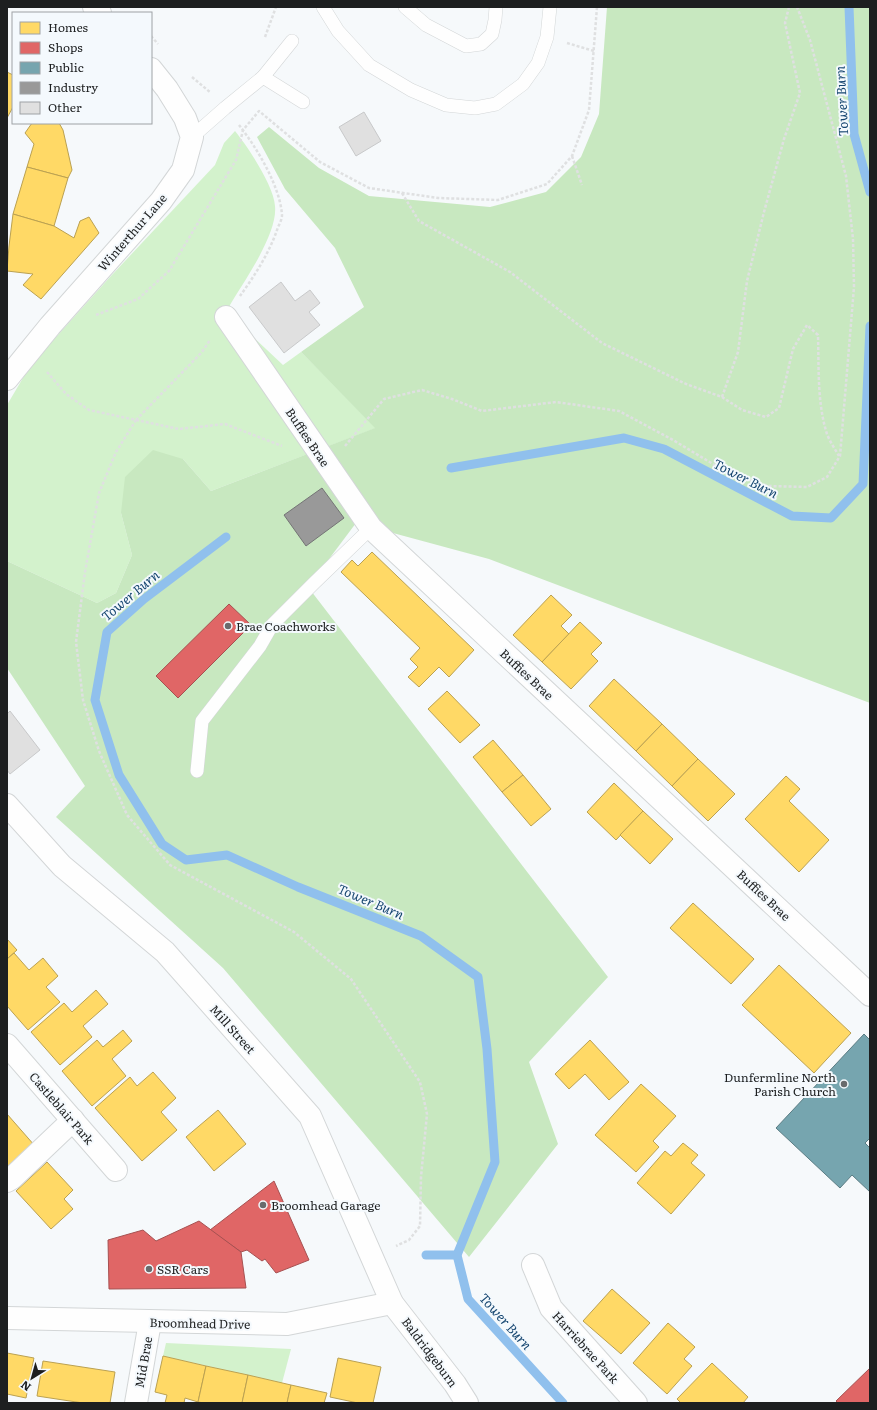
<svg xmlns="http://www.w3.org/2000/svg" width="877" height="1410" viewBox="0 0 877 1410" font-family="Literata,serif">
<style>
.green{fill:#d3f2cc}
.forest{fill:#c8e8c0}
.homes{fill:#ffd966;stroke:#bba151}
.shops{fill:#e06666;stroke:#a65151}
.public{fill:#76a5af;stroke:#5b7d84}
.industry{fill:#999;stroke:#747475}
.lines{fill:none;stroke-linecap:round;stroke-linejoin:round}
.stream{stroke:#90c0ed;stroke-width:9}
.building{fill:#e0e0e0;stroke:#c8c9ca}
.lane-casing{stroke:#d3d6d7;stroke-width:14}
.street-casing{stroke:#d3d6d7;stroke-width:24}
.secondary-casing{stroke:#d3d6d7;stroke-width:24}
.path{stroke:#dfe0e1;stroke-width:2.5;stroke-dasharray:3 2;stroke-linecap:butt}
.lane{stroke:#fefefe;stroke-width:13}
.street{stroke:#fefefe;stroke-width:22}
.secondary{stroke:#fefefe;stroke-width:22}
.poi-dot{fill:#696b6d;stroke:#f4f9fd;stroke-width:1.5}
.labels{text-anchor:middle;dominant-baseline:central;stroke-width:4;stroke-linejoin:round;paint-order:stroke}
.street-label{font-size:12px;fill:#1d1f20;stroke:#f4f9fd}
.poi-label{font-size:12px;fill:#1d1f20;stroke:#f4f9fd;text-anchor:start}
.water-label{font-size:13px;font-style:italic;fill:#164670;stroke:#f4f9fd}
</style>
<rect width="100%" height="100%" fill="#f6f9fb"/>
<!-- green -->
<g class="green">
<path d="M235,131C248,147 274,186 275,206C278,234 244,281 230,305L232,317L283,365L301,352L376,428L211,491L183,459L121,513L132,555L116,593L97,603L7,561V405L30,366L110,277L215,165L224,143Z"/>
<polygon points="166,1343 291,1349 282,1383 163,1356"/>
</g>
<!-- forest -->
<polygon class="forest" points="607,7 870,7 870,703 489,559 356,523 308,587 608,977 529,1062 558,1144 469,1257 223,968 56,817 85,786 7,668 7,561 97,603 116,593 132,555 121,513 125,477 153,450 183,459 211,491 375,428 301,352 364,307 335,248 285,189 257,137 269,127 319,168 369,196 490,207 546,192 581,157 599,114"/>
<!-- homes -->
<g class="homes">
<polygon points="7,72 13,75 13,107 7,118"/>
<polygon points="32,123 59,123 63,130 72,170 68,178 27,167 34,144 25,133"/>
<polygon points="27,167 68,178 54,226 13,214"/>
<polygon points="13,214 54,226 74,238 80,221 89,217 99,233 41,299 23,285 33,274 7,271 9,246"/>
<polygon points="372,552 474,650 449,677 439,667 419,687 408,677 418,667 410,659 420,648 341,572 352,560 358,566"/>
<polygon points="551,595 572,615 561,626 569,634 542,662 513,635"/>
<polygon points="580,622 602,643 591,654 598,661 571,689 542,662"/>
<polygon points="614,679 662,724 636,751 589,706"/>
<polygon points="447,691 480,725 460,743 428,709"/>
<polygon points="662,724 698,759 672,786 636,751"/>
<polygon points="493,740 523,775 502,792 473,757"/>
<polygon points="698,759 735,794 708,821 672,786"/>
<polygon points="523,775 551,809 531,826 502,792"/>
<polygon points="786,776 800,789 789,801 829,840 799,872 745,819"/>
<polygon points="614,783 643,811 616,840 587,812"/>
<polygon points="643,811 673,839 650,864 620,835"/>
<polygon points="693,903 754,959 731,984 670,928"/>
<polygon points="7,939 17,950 7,959"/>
<polygon points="14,953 29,970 43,958 58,976 46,987 60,1002 28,1030 7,1006 7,959"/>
<polygon points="779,965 851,1033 814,1073 742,1005"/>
<polygon points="96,990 108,1004 83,1026 92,1037 60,1065 31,1032 64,1003 72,1012"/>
<polygon points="123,1030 132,1041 112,1059 126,1076 92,1106 62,1071 97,1040 103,1047"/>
<polygon points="590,1040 629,1082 609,1100 585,1074 569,1089 555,1074"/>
<polygon points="153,1072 176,1098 161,1112 177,1130 142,1161 95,1108 130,1077 137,1086"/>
<polygon points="641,1084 676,1116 653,1141 659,1147 636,1172 595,1135"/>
<polygon points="218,1110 246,1144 214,1171 186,1137"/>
<polygon points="7,1114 35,1146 7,1171"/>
<polygon points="683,1143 698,1155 691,1163 705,1175 671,1214 637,1183 665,1151 671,1156"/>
<polygon points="47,1162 73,1190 64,1199 73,1209 51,1229 16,1191"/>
<polygon points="612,1289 650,1323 621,1354 583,1321"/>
<polygon points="668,1323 695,1347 684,1359 692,1366 667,1394 633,1363"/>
<polygon points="7,1353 34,1358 26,1398 7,1394"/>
<polygon points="163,1356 206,1366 198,1402 185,1398 184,1403 165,1403 167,1395 155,1392"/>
<polygon points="338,1358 381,1367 373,1403 358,1403 330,1397"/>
<polygon points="43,1361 115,1372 110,1403 83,1403 37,1396"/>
<polygon points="712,1363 748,1397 743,1403 681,1403 677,1399"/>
<polygon points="206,1366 248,1375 242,1403 204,1403 198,1402"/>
<polygon points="248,1375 291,1385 287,1403 242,1403"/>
<polygon points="291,1385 327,1393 324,1403 287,1403"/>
</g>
<!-- shops -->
<g class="shops">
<polygon points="229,604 251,625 178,698 156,676"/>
<polygon points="274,1181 309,1260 276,1273 265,1259 262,1261 247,1250 241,1252 210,1230"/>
<polygon points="199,1221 241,1252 246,1288 109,1289 108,1240 143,1230 156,1241"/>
<polygon points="870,1368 870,1403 838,1403 836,1401"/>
</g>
<!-- public -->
<polygon class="public" points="864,1034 870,1040 870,1138 865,1143 870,1148 870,1192 852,1175 840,1188 776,1128"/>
<!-- industry -->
<polygon class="industry" points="322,488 344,518 306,546 284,515"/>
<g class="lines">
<!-- stream -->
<g class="stream">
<polyline points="849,7 854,134 870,192"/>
<polyline points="451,468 624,438 664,449 792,516 831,518 863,484 870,326"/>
<polyline points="226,537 144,599 107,632 95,700 119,775 162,844 186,860 227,855 298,887 421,936 478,977 487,1049 495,1162 457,1255 468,1299 563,1403"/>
<polyline points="426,1255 457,1255"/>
</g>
</g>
<!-- building -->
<g class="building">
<polygon points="364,112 381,141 356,156 339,127"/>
<polygon points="281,282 295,301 310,290 320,303 309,312 320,325 284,353 249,307"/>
<polygon points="10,711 40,750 10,774 7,770 7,714"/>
</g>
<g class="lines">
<!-- lane casing -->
<g class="lane-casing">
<g id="lane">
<polyline points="323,7 338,31 369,65 411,90 446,105 475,108 496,104 523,84 538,63 547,37 550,7"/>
<polyline points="405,7 426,25 466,46 481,44 492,34 495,20 496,7"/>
<polyline points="263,77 303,102"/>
<polyline points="192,137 225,108 263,77 292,41"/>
<polyline points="197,771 202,721 260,646 272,625 314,583 371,528"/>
</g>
</g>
<!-- street casing -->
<g class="street-casing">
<g id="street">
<polyline points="226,317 371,528 870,995"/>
<polyline points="7,1045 116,1170"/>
<polyline points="7,1181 12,1178 73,1120"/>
<polyline points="533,1265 551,1308 636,1403"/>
<polyline points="136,1403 150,1322"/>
</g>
</g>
<!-- secondary casing -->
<g class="secondary-casing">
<g id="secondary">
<polyline points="94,7 100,13"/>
<polyline points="7,379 50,326 161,201 183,170 192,137 185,118 167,89 151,69"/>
<polyline points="7,805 62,866 165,952 310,1116 392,1303 455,1384 467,1403"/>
<polyline points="7,1318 287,1324 392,1303"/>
</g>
</g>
<!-- path -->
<g class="path">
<polyline points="151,36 158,44"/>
<polyline points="265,37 276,7"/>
<polyline points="567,43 594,51"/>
<polyline points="192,77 211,93"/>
<path d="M239,125C257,148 280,186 282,215C282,219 280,223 278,227C270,252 255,275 240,296"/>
<polyline points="572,156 582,185"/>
<path d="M402,193L419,221L510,272L602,343L686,384L722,397L742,410L766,417L779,408L793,349L807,325L818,335C819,368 817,403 827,434C830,442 835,449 839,456"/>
<polyline points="96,315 138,299 169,271 236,160 243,130 259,111 320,162 369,188 438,198 498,200 547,184 572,156 589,110 597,7"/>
<polyline points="47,372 66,394 89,410 136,420 116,452 99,493 85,572 76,642 83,700 99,751 127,815 170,865 294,932 351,979 420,1082 427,1114 421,1177 420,1226 409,1240 396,1246"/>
<polyline points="722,397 738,352 747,281 764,212 784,139 800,93 785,23 789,7"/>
<polyline points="136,420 179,429 225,424 282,446"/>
<polyline points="136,420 202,352 210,340"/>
<polyline points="345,446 384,399 422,390 452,399 482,411 556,402 619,411 673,440 728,473 768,486 807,487 827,477 840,456 854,287 853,239 846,176 810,40 797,7"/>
</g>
<!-- lane -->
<use href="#lane" class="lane"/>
<!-- street -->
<use href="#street" class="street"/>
<!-- secondary -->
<use href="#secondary" class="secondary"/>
</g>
<!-- markers -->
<g class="poi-dot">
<circle cx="228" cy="626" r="4"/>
<circle cx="844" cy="1084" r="4"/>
<circle cx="263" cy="1205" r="4"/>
<circle cx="149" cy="1269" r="4"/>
</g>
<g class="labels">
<!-- street labels -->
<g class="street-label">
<text transform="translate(132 232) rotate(-49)">Winterthur Lane</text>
<text transform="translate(308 437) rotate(56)">Buffies Brae</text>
<text transform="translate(527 674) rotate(43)">Buffies Brae</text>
<text transform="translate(764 895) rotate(43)">Buffies Brae</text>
<text transform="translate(233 1029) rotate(48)">Mill Street</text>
<text transform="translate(62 1108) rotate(49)">Castleblair Park</text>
<text transform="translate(200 1323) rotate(1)">Broomhead Drive</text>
<text transform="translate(586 1347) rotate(48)">Harriebrae Park</text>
<text transform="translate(430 1352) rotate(53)">Baldridgeburn</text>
<text transform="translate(143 1362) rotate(-80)">Mid Brae</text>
</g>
<!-- poi labels -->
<g class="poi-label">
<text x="236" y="626">Brae Coachworks</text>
<text x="836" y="1077" text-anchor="end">Dunfermline North<tspan x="836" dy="14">Parish Church</tspan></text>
<text x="271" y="1205">Broomhead Garage</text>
<text x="157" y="1269">SSR Cars</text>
</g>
<!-- water labels -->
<g class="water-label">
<text transform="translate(841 101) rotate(-93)">Tower Burn</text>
<text transform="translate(746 478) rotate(27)">Tower Burn</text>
<text transform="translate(130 595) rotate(-40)">Tower Burn</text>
<text transform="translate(371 901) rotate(23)">Tower Burn</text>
<text transform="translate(506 1321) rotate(48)">Tower Burn</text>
</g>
</g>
<!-- border -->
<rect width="877" height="1410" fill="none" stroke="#1d1f20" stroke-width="16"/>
<!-- legend -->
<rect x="12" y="12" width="140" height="112" fill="#f4f9fd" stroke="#9ea2a5"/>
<rect x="20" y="22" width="20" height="12" fill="#ffd966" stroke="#9ea2a5"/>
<text x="48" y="32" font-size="12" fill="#1d1f20">Homes</text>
<rect x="20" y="42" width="20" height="12" fill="#e06666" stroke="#9ea2a5"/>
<text x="48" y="52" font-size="12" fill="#1d1f20">Shops</text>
<rect x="20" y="62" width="20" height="12" fill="#76a5af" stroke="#9ea2a5"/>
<text x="48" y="72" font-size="12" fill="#1d1f20">Public</text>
<rect x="20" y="82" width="20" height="12" fill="#999999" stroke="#9ea2a5"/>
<text x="48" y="92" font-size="12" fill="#1d1f20">Industry</text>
<rect x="20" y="102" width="20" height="12" fill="#e0e0e0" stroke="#9ea2a5"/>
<text x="48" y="112" font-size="12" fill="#1d1f20">Other</text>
<!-- north arrow -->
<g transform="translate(32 1378) rotate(217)" stroke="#f4f9fd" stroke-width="3" paint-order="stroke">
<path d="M0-3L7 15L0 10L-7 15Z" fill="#1d1f20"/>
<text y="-6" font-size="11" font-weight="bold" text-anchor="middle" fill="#1d1f20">N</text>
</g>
</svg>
